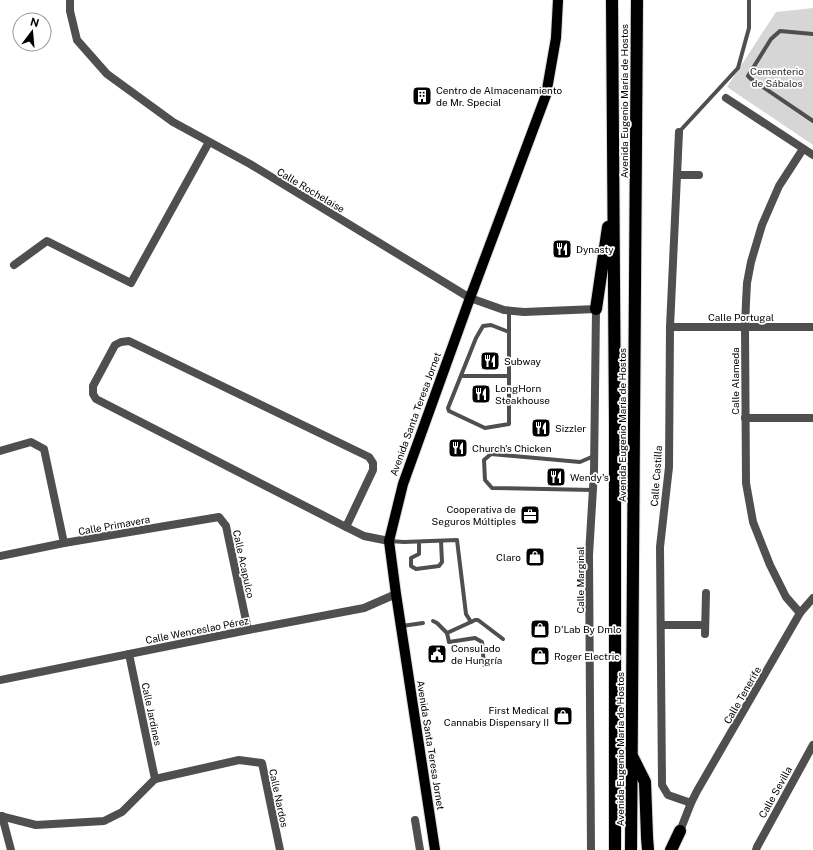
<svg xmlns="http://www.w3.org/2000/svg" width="813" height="850" viewBox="0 0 813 850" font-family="'Public Sans',sans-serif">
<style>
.green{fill:#d6d6d6}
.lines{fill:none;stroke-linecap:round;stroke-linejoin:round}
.primary-casing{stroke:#dbdbdb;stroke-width:12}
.highway-casing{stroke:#dbdbdb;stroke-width:14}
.lane{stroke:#4f4f4f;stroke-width:4}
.street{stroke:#4f4f4f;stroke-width:8}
.primary{stroke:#000;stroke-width:10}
.highway{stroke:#000;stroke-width:12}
.labels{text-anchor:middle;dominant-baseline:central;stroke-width:3.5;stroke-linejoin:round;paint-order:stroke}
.park-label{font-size:10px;fill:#2d2d2d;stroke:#fff}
.poi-label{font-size:10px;fill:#000;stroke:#fff;text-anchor:start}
.street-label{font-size:10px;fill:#000;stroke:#fff}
</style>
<rect width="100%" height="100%" fill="#fff"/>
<!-- green -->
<polygon class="green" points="813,8 813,145 727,87 776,12"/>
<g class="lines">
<!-- primary casing -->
<g class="primary-casing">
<polyline id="primary" points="435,850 396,594 389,541 403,484 470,298 546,95 556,38 558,0"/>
</g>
<!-- highway casing -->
<g class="highway-casing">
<g id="highway">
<polyline points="612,0 615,423 615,850"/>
<polyline points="596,309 608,227"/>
<polyline points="633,758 645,782 647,837 648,850"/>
<polyline points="631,850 637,0"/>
<polyline points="671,850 680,831"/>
</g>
</g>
<!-- lane -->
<g class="lane">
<polyline points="813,34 780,31 771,39 748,76 751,79 813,121"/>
<polyline points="679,132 738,68 749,28 749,0"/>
<polyline points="509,311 509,424 485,428 449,411 448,408 476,338 483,326 491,325 509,332"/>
<polyline points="461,376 509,376"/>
<polyline points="593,490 492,488 485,480 484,460 491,454 580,462 594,456"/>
<polyline points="389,541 404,542 457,540 466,614 471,622 475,620 478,620 503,639"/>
<polyline points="419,542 419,554 411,558 411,566 416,569 439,566 442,562 441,541"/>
<polyline points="433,621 437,623 447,633"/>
<polyline points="471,622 447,633 449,642 475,638 482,642 484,665"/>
<polyline points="402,626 423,623"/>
</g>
<!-- street -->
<g class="street">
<polyline points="70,0 70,11 77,40 107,74 173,122 250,164 470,298 504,310 524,312 596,309 594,472 589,555 591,850"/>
<polyline points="726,98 813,155"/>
<polyline points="679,132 670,327 669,467 660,547 662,785 668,795 691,803"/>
<polyline points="677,175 699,175"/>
<polyline points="14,265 47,241 131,283 209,142"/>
<polyline points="670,327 813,327"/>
<polygon points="129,341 369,457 373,463 373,470 346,527 96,399 93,394 93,386 115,345 121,342"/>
<polyline points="745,418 813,418"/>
<polyline points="0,451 31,442 44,449 64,543"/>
<polyline points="346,527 364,536 389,541"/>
<polyline points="0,556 64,543 219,517 226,526 248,630"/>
<polyline points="800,613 786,597 770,565 753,522 746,483 745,327 746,302 747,283 751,262 762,225 779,186 803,149"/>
<polyline points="661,625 705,625"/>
<polyline points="705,634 706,593"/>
<polyline points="129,654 155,779"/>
<polyline points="0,680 248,630 364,608 396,594"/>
<polyline points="155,779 239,760 262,763 280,850"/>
<polyline points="0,816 36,825 104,821 122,812 155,779"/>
<polyline points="2,816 11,850"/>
<polyline points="415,820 420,850"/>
<polyline points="679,835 680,831 691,803 697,791 800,613 813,598"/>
<polyline points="756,850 757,847 813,745"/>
</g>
<!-- primary -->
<use href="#primary" class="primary"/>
<!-- highway -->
<use href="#highway" class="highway"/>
</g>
<!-- icons -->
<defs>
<g id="building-square" transform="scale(1)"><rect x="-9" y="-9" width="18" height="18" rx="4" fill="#000" stroke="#fff"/><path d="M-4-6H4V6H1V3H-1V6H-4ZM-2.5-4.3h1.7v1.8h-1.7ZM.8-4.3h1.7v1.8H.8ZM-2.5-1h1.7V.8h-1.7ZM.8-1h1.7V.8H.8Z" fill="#fff"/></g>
<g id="restaurant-square" transform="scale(1)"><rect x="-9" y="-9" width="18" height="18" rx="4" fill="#000" stroke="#fff"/><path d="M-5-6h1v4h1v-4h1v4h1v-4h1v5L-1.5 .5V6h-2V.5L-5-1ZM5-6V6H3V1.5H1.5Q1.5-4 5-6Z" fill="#fff"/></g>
<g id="office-square" transform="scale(1)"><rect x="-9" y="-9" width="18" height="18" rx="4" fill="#000" stroke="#fff"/><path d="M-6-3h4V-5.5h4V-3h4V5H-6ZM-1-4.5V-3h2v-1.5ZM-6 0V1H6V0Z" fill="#fff"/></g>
<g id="shop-square" transform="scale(1)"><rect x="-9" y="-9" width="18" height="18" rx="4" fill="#000" stroke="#fff"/><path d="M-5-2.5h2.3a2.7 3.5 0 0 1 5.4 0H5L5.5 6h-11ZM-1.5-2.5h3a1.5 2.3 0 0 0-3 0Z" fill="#fff"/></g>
<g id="civic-square" transform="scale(1)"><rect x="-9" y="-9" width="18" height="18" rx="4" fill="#000" stroke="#fff"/><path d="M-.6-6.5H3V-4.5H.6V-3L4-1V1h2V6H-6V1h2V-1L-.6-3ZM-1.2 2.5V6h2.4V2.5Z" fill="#fff"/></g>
</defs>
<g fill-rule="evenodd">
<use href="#building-square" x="422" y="96"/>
<use href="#restaurant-square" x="562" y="249"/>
<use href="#restaurant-square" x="490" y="361"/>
<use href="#restaurant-square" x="481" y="394"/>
<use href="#restaurant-square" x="541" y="428"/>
<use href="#restaurant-square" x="458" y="448"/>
<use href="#restaurant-square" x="556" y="477"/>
<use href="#office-square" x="530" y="515"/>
<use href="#shop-square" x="535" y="557"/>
<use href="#shop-square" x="540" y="629"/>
<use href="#civic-square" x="437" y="654"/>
<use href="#shop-square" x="540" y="656"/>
<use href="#shop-square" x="563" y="716"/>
</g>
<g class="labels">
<!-- park labels -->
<g class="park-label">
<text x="777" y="71">Cementerio<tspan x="777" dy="12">de Sábalos</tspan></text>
</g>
<!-- poi labels -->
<g class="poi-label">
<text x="436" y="90">Centro de Almacenamiento<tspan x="436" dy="12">de Mr. Special</tspan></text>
<text x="576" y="249">Dynasty</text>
<text x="504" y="361">Subway</text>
<text x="495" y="388">LongHorn<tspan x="495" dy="12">Steakhouse</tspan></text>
<text x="555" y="428">Sizzler</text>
<text x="472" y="448">Church's Chicken</text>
<text x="570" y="477">Wendy's</text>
<text x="516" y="509" text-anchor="end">Cooperativa de<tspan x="516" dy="12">Seguros Múltiples</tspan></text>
<text x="521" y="557" text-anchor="end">Claro</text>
<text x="554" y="629">D'Lab By Dmlo</text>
<text x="451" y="648">Consulado<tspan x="451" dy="12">de Hungría</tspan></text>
<text x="554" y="656">Roger Electric</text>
<text x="549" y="710" text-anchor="end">First Medical<tspan x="549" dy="12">Cannabis Dispensary II</tspan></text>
</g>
<!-- street labels -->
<g class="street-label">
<text transform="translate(624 101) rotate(-90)">Avenida Eugenio María de Hostos</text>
<text transform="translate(311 190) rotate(31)">Calle Rochelaise</text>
<text x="741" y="317">Calle Portugal</text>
<text transform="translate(735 381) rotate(-90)">Calle Alameda</text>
<text transform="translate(415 414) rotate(-70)">Avenida Santa Teresa Jornet</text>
<text transform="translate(622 425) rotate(-90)">Avenida Eugenio María de Hostos</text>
<text transform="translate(656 476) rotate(-86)">Calle Castilla</text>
<text transform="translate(114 525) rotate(-10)">Calle Primavera</text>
<text transform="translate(244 564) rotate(78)">Calle Acapulco</text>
<text transform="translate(580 580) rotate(-90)">Calle Marginal</text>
<text transform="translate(197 630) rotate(-11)">Calle Wenceslao Pérez</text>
<text transform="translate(742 695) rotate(-60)">Calle Tenerife</text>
<text transform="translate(152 714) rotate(78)">Calle Jardines</text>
<text transform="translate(431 745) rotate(81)">Avenida Santa Teresa Jornet</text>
<text transform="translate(620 749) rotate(-90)">Avenida Eugenio María de Hostos</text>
<text transform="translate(775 792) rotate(-61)">Calle Sevilla</text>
<text transform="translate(279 798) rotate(78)">Calle Nardos</text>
</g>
</g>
<!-- north arrow -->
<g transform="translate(32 32) rotate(16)"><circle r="19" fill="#ffffff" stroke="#999999"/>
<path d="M0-3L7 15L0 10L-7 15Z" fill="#000000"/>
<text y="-6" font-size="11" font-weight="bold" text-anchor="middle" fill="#000000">N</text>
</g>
</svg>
